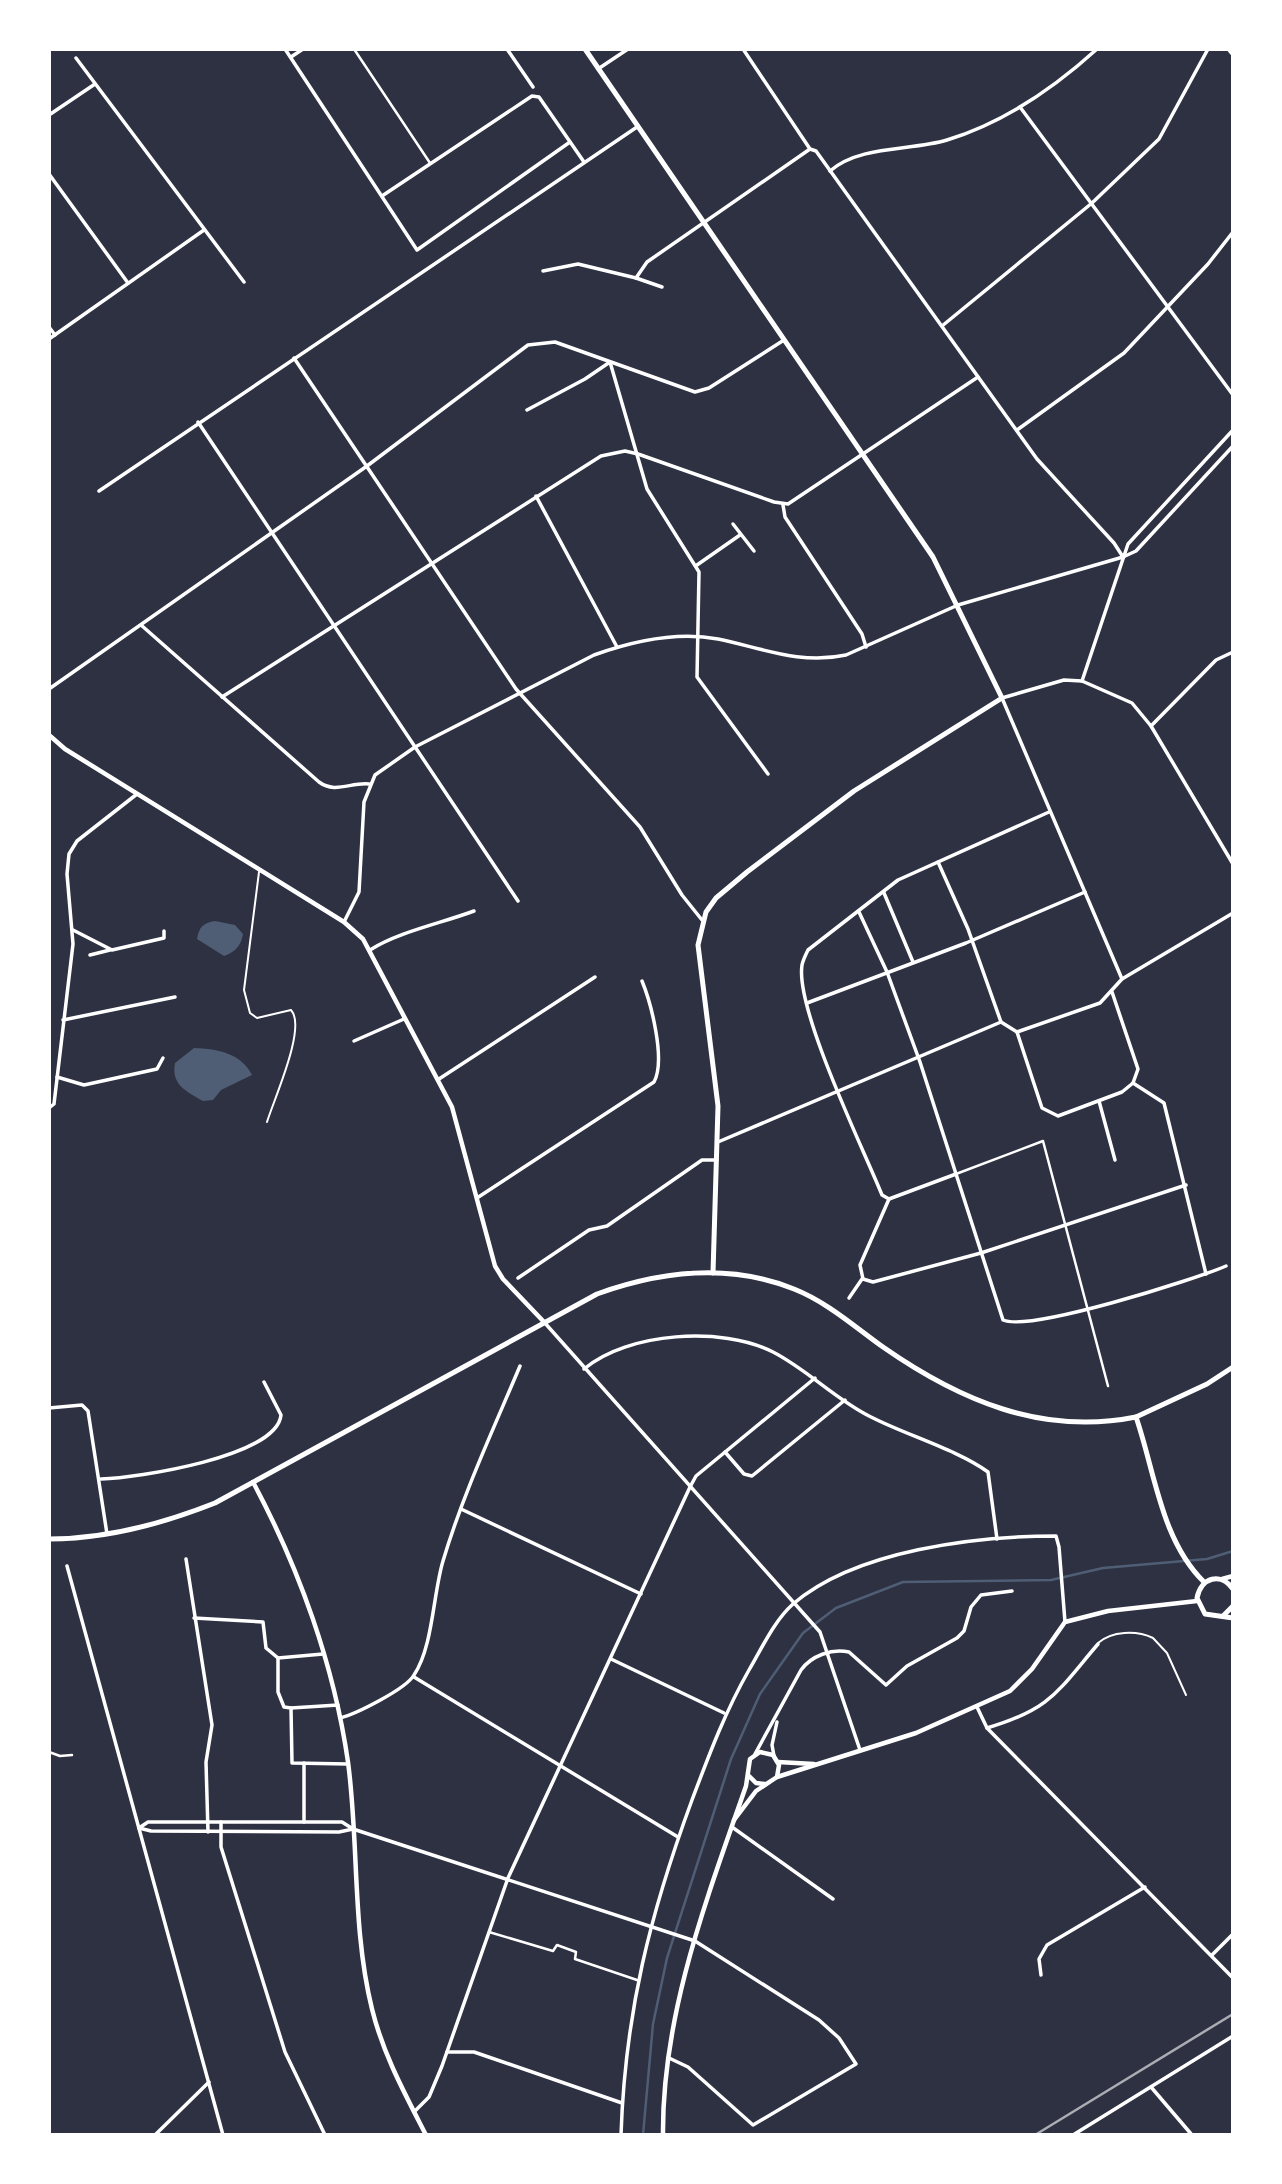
<svg xmlns="http://www.w3.org/2000/svg" width="1282" height="2184" viewBox="0 0 1282 2184" font-family="Lato,sans-serif">
<style>
.water{fill:#4f5d75}
.lines{fill:none;stroke-linecap:round;stroke-linejoin:round}
.stream{stroke:#4f5d75;stroke-width:2.5}
.service{stroke:#fff;stroke-width:2}
.pedestrian{stroke:#fff;stroke-width:2.5}
.minor{stroke:#fff;stroke-width:3.5}
.tertiary{stroke:#fff;stroke-width:4.5}
.secondary{stroke:#fff;stroke-width:5}
.primary{stroke:#fff;stroke-width:5}
.rail{stroke:#abadb3;stroke-width:2.5}
</style>
<rect width="100%" height="100%" fill="#2d3142"/>
<!-- water -->
<g class="water">
<path d="M215,921L235,925L243,934C241,946 235,952 224,956L197,939C199,927 203,923 215,921Z"/>
<path d="M194,1048C218,1049 241,1053 252,1075L221,1090L213,1100L203,1101C185,1091 171,1084 175,1063Z"/>
</g>
<g class="lines">
<!-- stream -->
<polyline class="stream" points="643,2135 653,2024 667,1958 731,1759 760,1694 803,1633 836,1608 903,1582 1051,1580 1103,1568 1207,1559 1233,1551"/>
<!-- service -->
<g class="service">
<path d="M259,872L244,990L250,1013L257,1018L291,1010C307,1027 274,1099 267,1122"/>
<path d="M1098,1643C1112,1631 1136,1630 1153,1638L1167,1653L1186,1695"/>
</g>
<!-- pedestrian -->
<g class="pedestrian">
<polyline points="354,49 430,163"/>
<polyline points="956,1174 1043,1141 1108,1386"/>
<polyline points="49,1752 60,1756 72,1755"/>
<polyline points="489,1932 553,1951 557,1945 576,1952 575,1959 637,1980"/>
</g>
<!-- minor -->
<g class="minor">
<polyline points="285,49 417,250 570,142"/>
<polyline points="507,49 533,87"/>
<polyline points="743,49 810,149 816,151 1037,459 1114,543 1123,557"/>
<polyline points="1228,49 1233,55"/>
<polyline points="291,57 303,49"/>
<polyline points="76,58 244,282"/>
<polyline points="598,69 628,49"/>
<polyline points="1020,107 1233,395"/>
<polyline points="49,115 95,84"/>
<path d="M830,171C860,145 911,151 947,140C1003,123 1054,88 1097,49"/>
<polyline points="49,174 128,283"/>
<polyline points="382,196 532,96 539,97 584,162"/>
<polyline points="543,271 578,264 636,278 647,262 810,149"/>
<polyline points="636,278 662,287"/>
<polyline points="942,326 1092,203 1159,139 1208,49"/>
<polyline points="49,327 55,335"/>
<polyline points="49,339 204,230"/>
<polyline points="294,358 516,689 640,827 682,895 702,920"/>
<polyline points="527,410 585,379 610,362 647,489 699,572 697,677 768,774"/>
<polyline points="198,422 518,901"/>
<polyline points="1017,430 1124,353 1208,264 1233,232"/>
<polyline points="99,491 637,127"/>
<polyline points="536,496 617,647"/>
<polyline points="783,505 785,517 862,634 866,647"/>
<polyline points="733,524 754,551"/>
<polyline points="697,565 740,535"/>
<path d="M141,625L319,782C335,794 351,782 369,784"/>
<polyline points="1082,681 1128,544 1233,430"/>
<polyline points="49,689 367,466 528,345 555,342 695,392 709,388 784,340"/>
<polyline points="222,697 601,456 625,451 638,454 774,502 788,504 978,377"/>
<polyline points="1151,726 1216,660 1233,652"/>
<polyline points="938,862 968,929 1001,1022"/>
<polyline points="884,893 913,962"/>
<path d="M859,912L887,972L920,1062L1003,1320C1030,1332 1193,1280 1226,1266"/>
<path d="M344,922L359,892L364,802L375,775L415,747L594,655C633,641 676,631 718,639C762,648 800,665 846,655L958,605L1123,557L1136,551L1233,446"/>
<polyline points="73,930 112,950 164,938 164,931"/>
<path d="M370,950C398,932 442,923 474,911"/>
<polyline points="90,955 110,950"/>
<polyline points="1122,979 1002,698 1064,680 1082,681 1132,703 1151,726 1233,864"/>
<polyline points="807,1003 966,943 1085,892"/>
<polyline points="63,1020 175,997"/>
<polyline points="1017,1032 1042,1108 1058,1116 1122,1092 1133,1083 1138,1069 1112,992"/>
<polyline points="1017,1032 1100,1003 1122,979 1233,913"/>
<polyline points="354,1041 404,1019"/>
<polyline points="57,1077 84,1085 157,1069 163,1058"/>
<polyline points="439,1079 595,977"/>
<polyline points="1133,1083 1164,1103 1206,1274"/>
<polyline points="1099,1101 1115,1160"/>
<polyline points="49,1108 54,1104 73,944 67,874 69,854 77,841 137,794"/>
<polyline points="718,1142 1001,1022 1017,1032"/>
<path d="M477,1198L654,1082C666,1060 651,1003 642,981"/>
<path d="M889,1199L882,1195C863,1148 795,1009 802,965C803,960 806,954 808,950L898,880L1049,812"/>
<polyline points="889,1199 956,1174"/>
<polyline points="518,1278 589,1230 607,1226 702,1160 717,1160"/>
<polyline points="863,1279 873,1282 981,1253 1186,1185"/>
<polyline points="863,1279 860,1265 889,1199"/>
<polyline points="849,1298 862,1279"/>
<polyline points="544,1322 820,1632 860,1750"/>
<path d="M584,1369C628,1332 722,1326 773,1352C808,1370 836,1400 871,1417C906,1435 958,1450 988,1472L997,1539"/>
<polyline points="49,1408 82,1405 88,1411 107,1534"/>
<polyline points="725,1452 744,1474 752,1476 845,1400"/>
<path d="M101,1479C136,1478 277,1457 281,1415L264,1382"/>
<polyline points="461,1509 641,1594"/>
<polyline points="186,1559 212,1725 206,1762 208,1832"/>
<polyline points="67,1566 223,2135"/>
<polyline points="194,1618 263,1622 266,1648 278,1658 278,1692 284,1707 291,1708 292,1763 348,1764"/>
<polyline points="278,1658 323,1654"/>
<polyline points="611,1659 724,1713"/>
<polyline points="414,1677 678,1837"/>
<polyline points="977,1707 987,1728 1233,1978"/>
<polyline points="291,1708 338,1705"/>
<path d="M340,1718C356,1714 406,1689 414,1675C433,1647 433,1594 443,1561C463,1494 493,1430 520,1366"/>
<path d="M987,1728C1051,1709 1057,1692 1098,1644"/>
<path d="M755,1754L801,1670C811,1656 832,1648 849,1652L886,1685L907,1666L957,1638L964,1631L971,1607L981,1595L1012,1591"/>
<polyline points="774,1756 772,1745 777,1722"/>
<polyline points="221,1822 221,1847 285,2052 325,2135"/>
<polyline points="304,1822 304,1763"/>
<polyline points="732,1827 833,1899"/>
<polyline points="139,1828 148,1822 342,1822 353,1829 695,1941 819,2020 839,2038 856,2064 753,2125 688,2067 669,2058"/>
<polyline points="139,1828 151,1831 339,1832 353,1829"/>
<polyline points="1212,1955 1233,1934"/>
<polyline points="1041,1975 1039,1959 1047,1945 1145,1887"/>
<polyline points="447,2052 474,2052 622,2103"/>
<polyline points="1151,2087 1192,2135"/>
<polyline points="414,2112 429,2097 442,2066 508,1878 690,1487 696,1476 815,1378"/>
<polyline points="155,2135 209,2082"/>
<path d="M621,2135C625,2013 650,1914 692,1800C709,1755 725,1712 749,1670C762,1648 774,1621 793,1604C856,1550 976,1536 1056,1536L1059,1547L1065,1622"/>
<polyline points="1073,2135 1233,2036"/>
</g>
<!-- tertiary -->
<g class="tertiary">
<polyline points="49,735 65,749 344,922 363,939 452,1107 495,1266 503,1279 544,1322"/>
<path d="M253,1482C299,1568 334,1665 348,1762C359,1844 352,1928 372,2009C383,2054 405,2094 426,2135"/>
<polyline points="1222,1579 1233,1576"/>
<polyline points="778,1762 814,1764"/>
<polyline points="749,1776 756,1783 765,1784"/>
<polyline points="734,1820 756,1791 777,1777 916,1733 1010,1691 1032,1669 1065,1622 1108,1611 1197,1601"/>
<path d="M663,2135C662,2014 707,1898 746,1786L750,1759L760,1752L773,1755L779,1765L777,1777"/>
</g>
<!-- secondary -->
<g class="secondary">
<polyline points="585,49 933,557 1002,698 854,791 747,872 716,898 706,912 698,945 718,1106 713,1273"/>
<path d="M49,1539C107,1539 162,1524 215,1503L597,1294C661,1271 729,1263 794,1289C827,1302 855,1327 883,1347C959,1400 1042,1436 1136,1417"/>
</g>
<!-- primary -->
<g class="primary">
<path d="M1204,1582C1161,1540 1155,1472 1136,1417L1207,1384L1233,1367"/>
<path d="M1233,1589C1221,1572 1201,1577 1197,1598L1205,1614L1233,1618"/>
<polyline points="1224,1615 1233,1606"/>
</g>
<!-- rail -->
<polyline class="rail" points="1035,2135 1233,2014"/>
</g>
<!-- border -->
<rect width="1282" height="2184" fill="none" stroke="#ffffff" stroke-width="102"/>
</svg>
